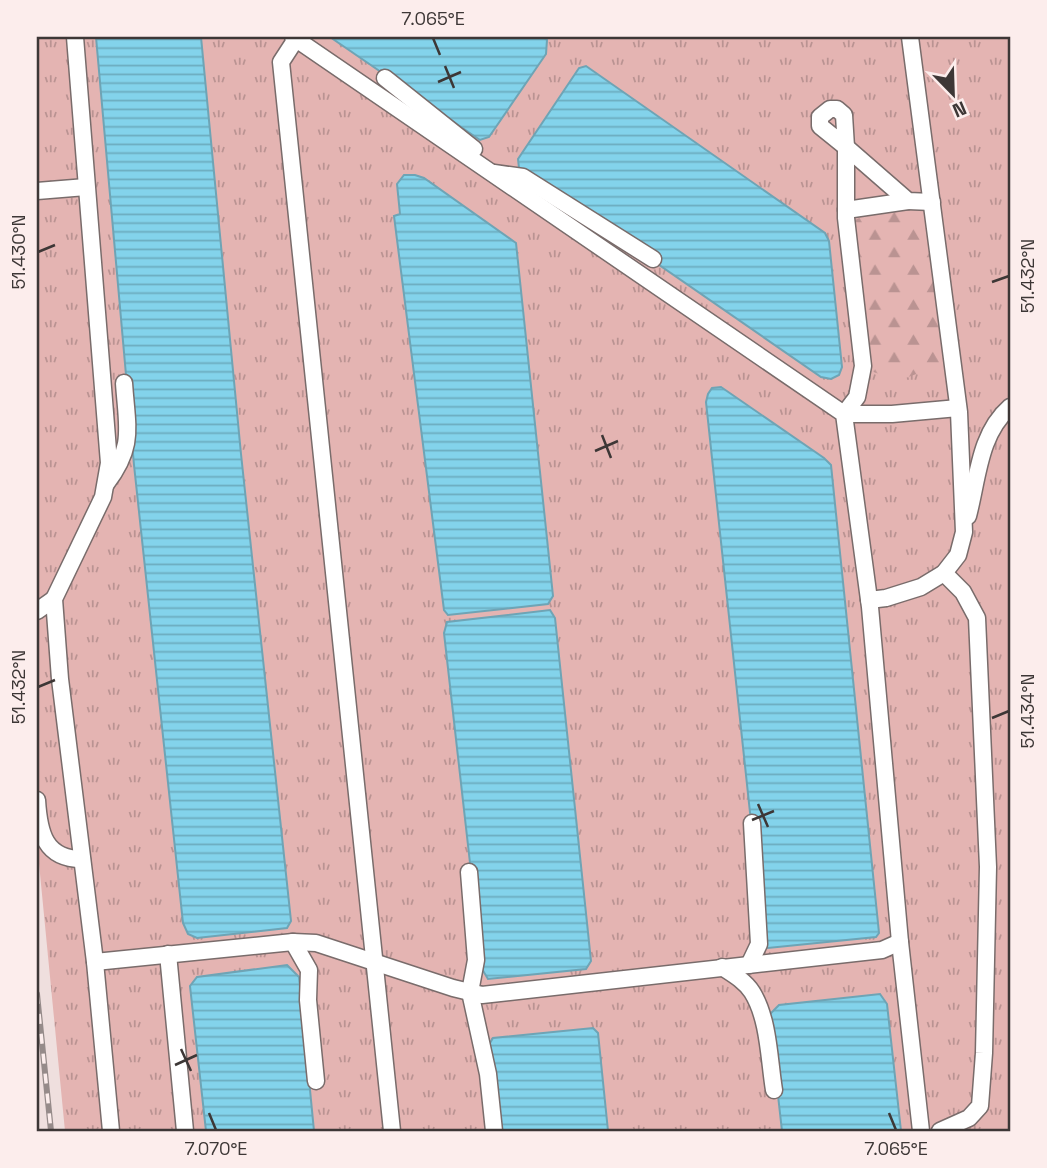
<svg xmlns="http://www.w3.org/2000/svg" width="1047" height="1168" viewBox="0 0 1047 1168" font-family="'Space Grotesk',sans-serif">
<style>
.grass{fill:url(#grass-tufts)}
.forest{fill:url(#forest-firs)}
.water{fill:url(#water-rules);stroke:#6ea4b5;stroke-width:2}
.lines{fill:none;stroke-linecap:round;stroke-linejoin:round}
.minor-casing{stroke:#796c6b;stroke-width:19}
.minor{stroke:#fff;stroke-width:16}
.rail-casing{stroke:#968b8a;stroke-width:6}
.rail{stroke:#fcedec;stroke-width:3.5;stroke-dasharray:10;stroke-linecap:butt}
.ticks{fill:none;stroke:#3d3736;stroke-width:2.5}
.neatline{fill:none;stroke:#3d3736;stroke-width:2.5}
.ticks-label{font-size:18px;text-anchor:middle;fill:#3d3736}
</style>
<defs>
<pattern id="grass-tufts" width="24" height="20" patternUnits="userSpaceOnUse" patternTransform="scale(1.75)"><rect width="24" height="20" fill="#e4b4b2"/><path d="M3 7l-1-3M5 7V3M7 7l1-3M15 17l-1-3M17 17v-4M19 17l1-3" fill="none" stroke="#ba9392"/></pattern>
<pattern id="forest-firs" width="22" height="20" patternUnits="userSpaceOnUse" patternTransform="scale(1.75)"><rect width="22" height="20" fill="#e4b4b2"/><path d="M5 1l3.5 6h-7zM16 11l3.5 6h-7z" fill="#ba9392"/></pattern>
<pattern id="water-rules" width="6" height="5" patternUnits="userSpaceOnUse" patternTransform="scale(1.75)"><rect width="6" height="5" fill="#83d3eb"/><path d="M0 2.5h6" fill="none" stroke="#6cacbf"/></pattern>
</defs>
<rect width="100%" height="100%" fill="#efdfde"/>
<!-- grass -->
<polygon class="grass" points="37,37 1010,37 1010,1131 901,1131 887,1004 880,994 770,1015 782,1131 65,1131 37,843"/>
<!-- forest -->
<polygon class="forest" points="926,208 945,363 898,381 871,371 855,220 874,211"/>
<!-- water -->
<g class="water">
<polygon points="96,37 201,37 241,454 291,921 287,928 197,938 188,934 183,923 134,465"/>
<polygon points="330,37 542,37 547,40 546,54 489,137 480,140"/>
<polygon points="586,66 825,233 829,241 842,367 839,375 831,379 821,377 519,168 518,159 579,68"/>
<polygon points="404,175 415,175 424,178 516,243 553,596 548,604 448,615 444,610 394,216 400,214 397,184"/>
<polygon points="721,387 824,458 831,465 879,933 876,937 768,948 764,943 706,402 708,394 712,388"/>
<polygon points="550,610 555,618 591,961 586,969 488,979 482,969 444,633 447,622"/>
<polygon points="287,965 299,977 314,1131 206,1131 190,986 197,977"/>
<polygon points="880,994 887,1004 901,1131 782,1131 769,1015 779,1005"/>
<polygon points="593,1028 598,1033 608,1131 496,1131 487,1048 493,1038"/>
</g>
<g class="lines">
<!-- minor casing -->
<g class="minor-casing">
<g id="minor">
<polyline points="75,37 109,463 103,497 54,599 60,679 95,962 111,1131"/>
<polyline points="293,37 844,414 870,607 900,942 921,1131"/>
<polyline points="296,39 281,62 392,1131"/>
<polyline points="385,78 474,149"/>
<polygon points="830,109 837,109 844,115 846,147 820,126 820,117"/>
<polyline points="846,147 908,201 932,202"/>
<polyline points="494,173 523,177 653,259"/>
<polyline points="37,191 86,187"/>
<polyline points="846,210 908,201"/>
<polyline points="844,414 857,397 863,366 846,218 846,147"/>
<polyline points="844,414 892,414 958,408"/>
<path d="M106,484C135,446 127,428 124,383"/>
<path d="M968,516C978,478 979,434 1010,407"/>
<polyline points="869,600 886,598 921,587 944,573 958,555 964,532 959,412 910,37"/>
<polyline points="37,611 54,599"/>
<path d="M37,800C39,833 45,859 82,859"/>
<polyline points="469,872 476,960 470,992 488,1074 494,1131"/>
<polyline points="293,942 309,970 308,1000 316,1081"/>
<polyline points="168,954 185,1131"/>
<polyline points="95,962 293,942 316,943 453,988 482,995 882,950 900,942"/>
<polyline points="749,965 759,944 752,823"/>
<path d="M722,967C733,974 745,981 752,992C769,1019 769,1060 774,1090"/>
<polyline points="940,1131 969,1118 980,1106 984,1053 988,867 977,618 963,592 944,573"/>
</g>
</g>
<!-- minor -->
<use href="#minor" class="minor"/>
<!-- rail casing -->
<g class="rail-casing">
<polyline id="rail" points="37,994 51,1131"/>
</g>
<!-- rail -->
<use href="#rail" class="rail"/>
</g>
<!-- ticks -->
<path class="ticks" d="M433,38L440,55M445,66L454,88M438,82L461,72M38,252L55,245M992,282L1009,276M602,435L611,458M595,451L618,441M38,687L55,680M992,718L1009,711M758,804L768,827M752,820L774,811M181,1049L191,1071M175,1065L197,1055M209,1113L216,1130M889,1113L896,1130"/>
<!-- border -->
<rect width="1047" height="1168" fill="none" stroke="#fcedec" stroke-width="77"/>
<!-- north arrow -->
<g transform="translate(953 94) rotate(157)" stroke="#fcedec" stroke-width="5" paint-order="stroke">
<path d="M0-5L12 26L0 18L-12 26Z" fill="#3d3736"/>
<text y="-10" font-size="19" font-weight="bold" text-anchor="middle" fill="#3d3736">N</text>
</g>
<rect x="38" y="38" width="971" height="1092" class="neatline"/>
<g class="ticks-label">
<text x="433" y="25">7.065°E</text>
<text transform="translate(19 252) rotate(-90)" y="6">51.430°N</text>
<text transform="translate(1028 276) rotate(-90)" y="6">51.432°N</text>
<text transform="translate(19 687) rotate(-90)" y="6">51.432°N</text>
<text transform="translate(1028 711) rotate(-90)" y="6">51.434°N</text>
<text x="216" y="1155">7.070°E</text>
<text x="896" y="1155">7.065°E</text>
</g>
</svg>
